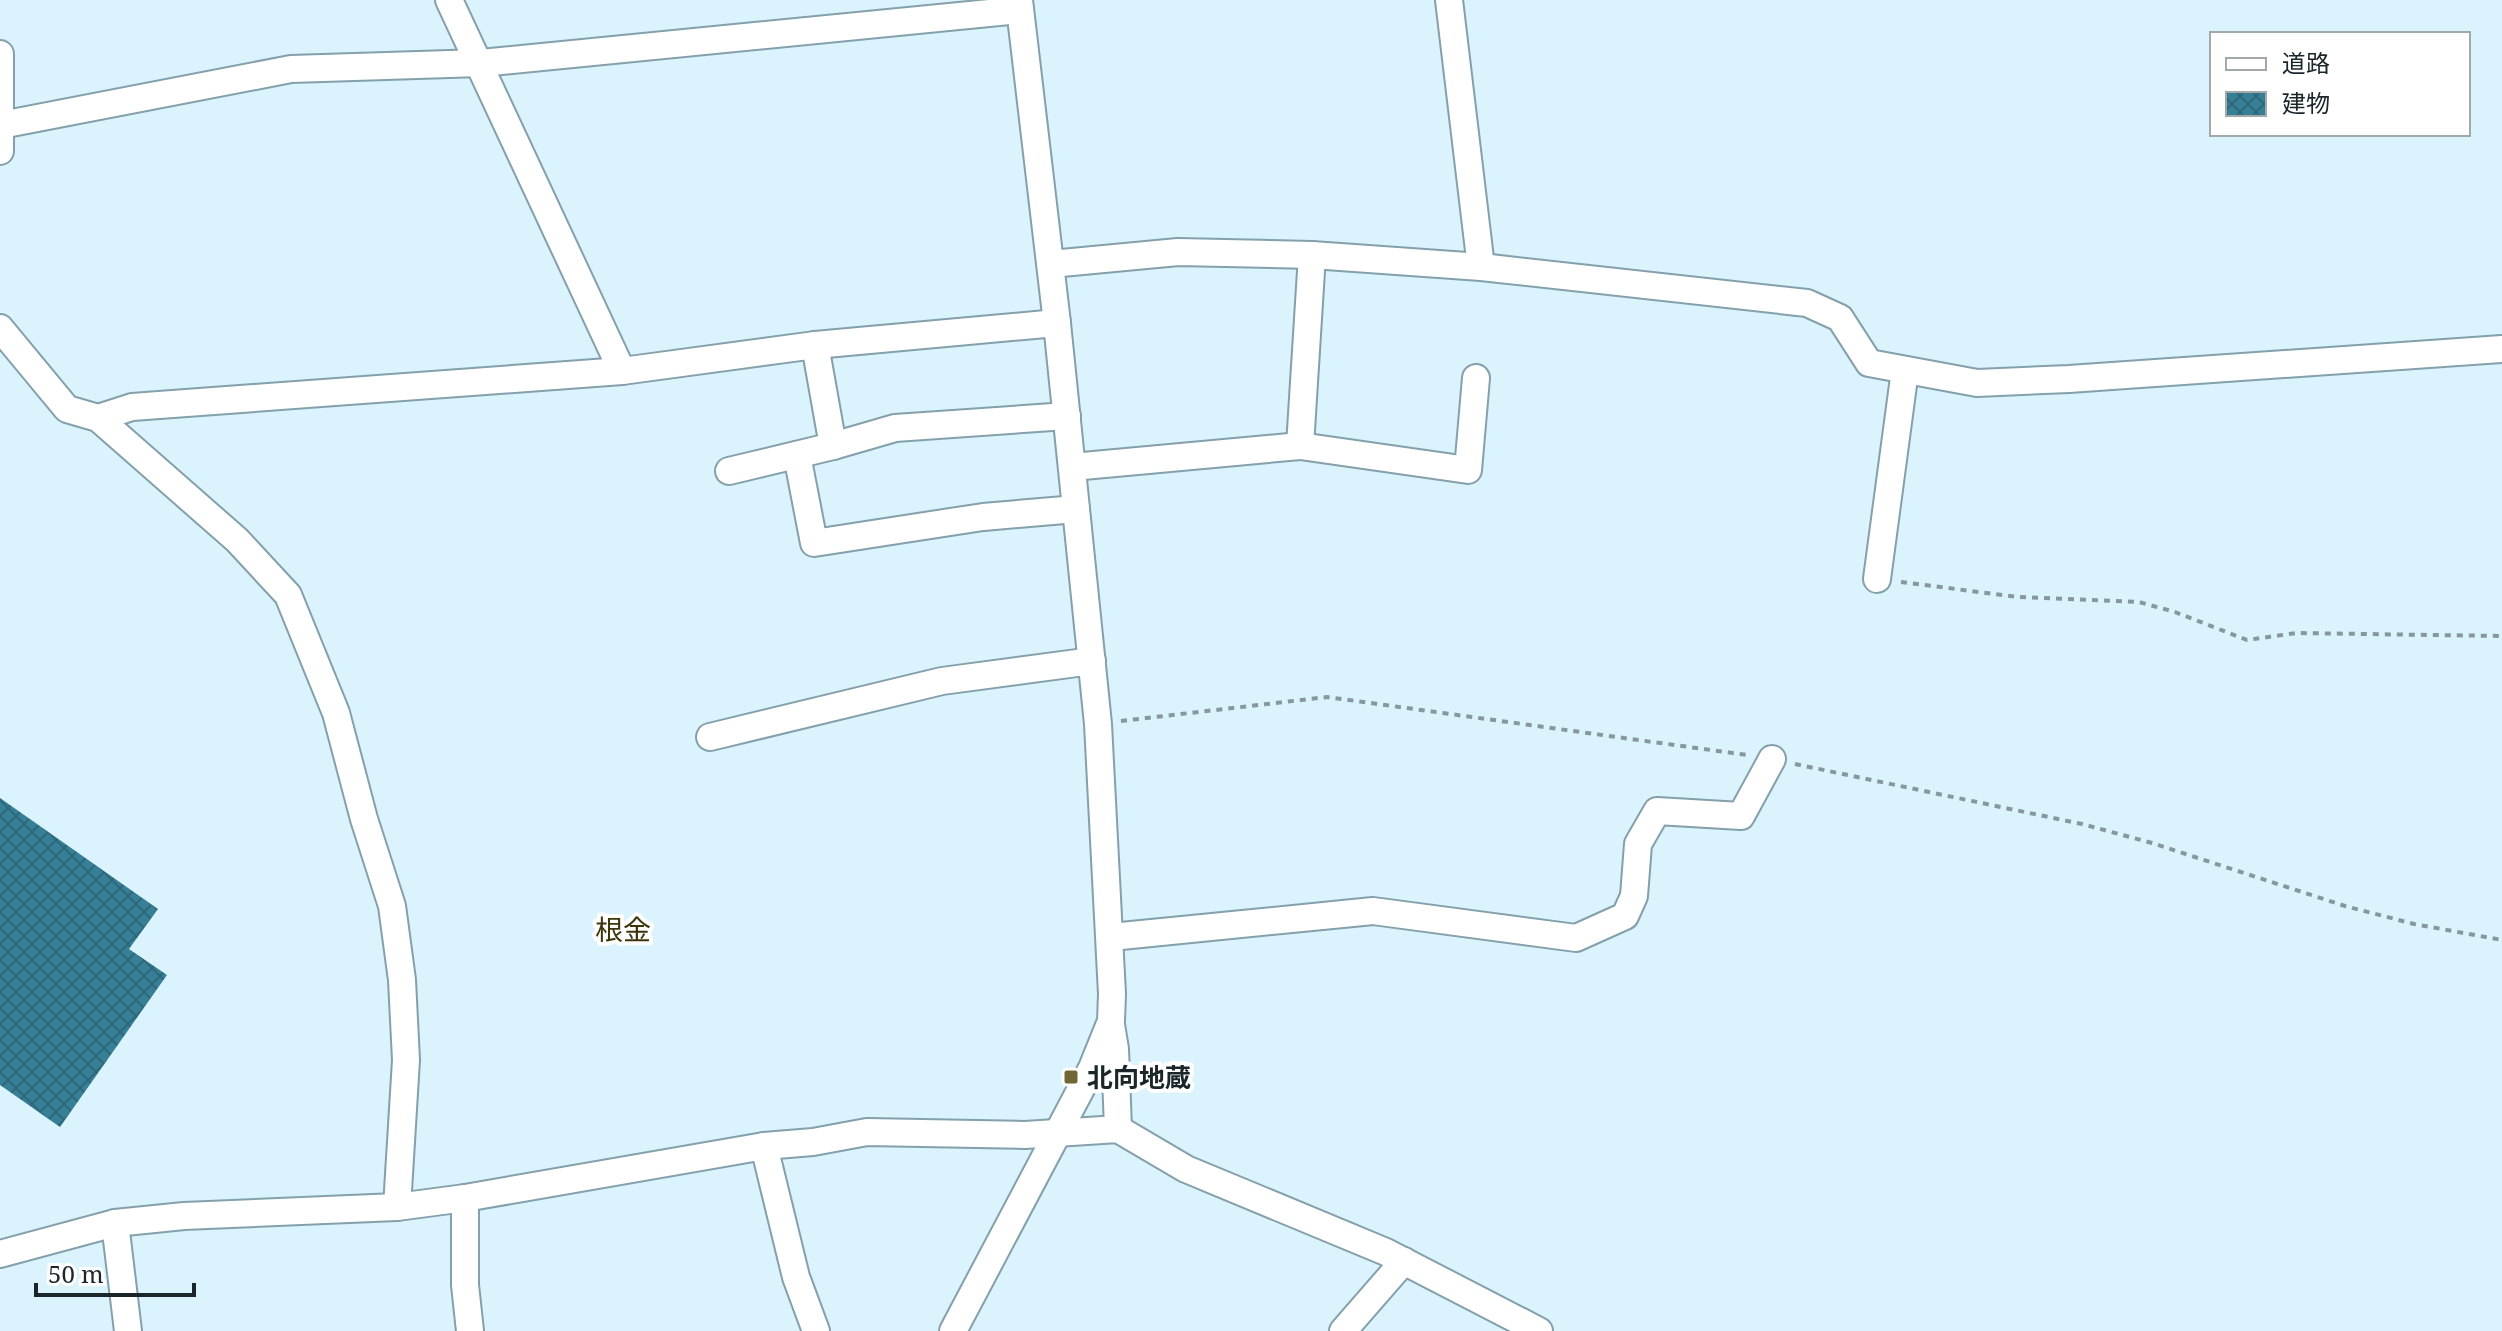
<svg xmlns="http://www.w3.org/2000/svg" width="2502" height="1331" viewBox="0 0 2502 1331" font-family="'Noto Serif','Noto Sans JP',serif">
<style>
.building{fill:url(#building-cross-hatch)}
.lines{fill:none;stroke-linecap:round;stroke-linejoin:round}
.minor-casing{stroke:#83a0ab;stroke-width:30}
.path{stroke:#85989f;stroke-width:4;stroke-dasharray:6 6;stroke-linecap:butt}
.minor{stroke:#fff;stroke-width:26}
.poi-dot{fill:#6f6633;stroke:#fff;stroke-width:3}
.labels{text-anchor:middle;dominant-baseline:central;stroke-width:8;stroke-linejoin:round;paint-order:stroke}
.poi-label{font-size:26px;font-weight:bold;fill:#1a262a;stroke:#fff;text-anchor:start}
.neighbourhood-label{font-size:28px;fill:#3c350a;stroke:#fff}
</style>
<defs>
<pattern id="building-cross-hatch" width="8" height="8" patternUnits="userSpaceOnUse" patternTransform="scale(2)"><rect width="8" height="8" fill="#367f96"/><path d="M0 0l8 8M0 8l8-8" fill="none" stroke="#2d687b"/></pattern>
</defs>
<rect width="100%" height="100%" fill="#daf3fc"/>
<!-- building -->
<polygon class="building" points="0,798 158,909 129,949 167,975 60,1127 0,1085"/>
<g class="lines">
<!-- minor casing -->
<g class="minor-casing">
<g id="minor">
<polyline points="449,0 622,371"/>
<polyline points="1449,0 1481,267"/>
<polyline points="0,54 0,151"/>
<polyline points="1,125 291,69 481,63 1020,10"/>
<polyline points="1312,255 1300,446 1468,470 1476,378"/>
<polyline points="1051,264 1178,252 1312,255 1481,267 1807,303 1840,318 1869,363 1977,383 2069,379 2502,349"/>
<polyline points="0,328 67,409 98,418 237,540 288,595 336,713 364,819 392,906 402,980 406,1060 397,1207"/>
<polyline points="815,345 833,446"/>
<polyline points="98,418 132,407 622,371 815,345 1057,323"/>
<polyline points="797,455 814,543 983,517 1076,509"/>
<polyline points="1072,467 1300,446"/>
<polyline points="729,471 833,446 895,428 1067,416"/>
<polyline points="1877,579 1905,370"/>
<polyline points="710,737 942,681 1092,661"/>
<polyline points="1111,937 1373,911 1576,938 1625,916 1634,896 1638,844 1657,811 1741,816 1772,759"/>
<polyline points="1111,1025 1115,1049 1118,1129"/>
<polyline points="764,1146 796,1277 816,1331"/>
<polyline points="465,1198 465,1285 470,1331"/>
<polyline points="115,1223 128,1331"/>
<polyline points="0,1254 115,1223 184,1216 397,1207 465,1198 764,1146 813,1142 867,1132 1025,1135 1118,1129 1186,1169 1386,1252 1539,1331"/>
<polyline points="953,1331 1092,1068 1111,1021 1112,994 1098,724 1057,323 1019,0"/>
<polyline points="1343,1331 1404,1261"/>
</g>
</g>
<!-- path -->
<g class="path">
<polyline points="1901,582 2018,597 2139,602 2175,612 2247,640 2296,633 2502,636"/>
<polyline points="1121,721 1327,697 1747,755"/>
<polyline points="1795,764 2082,824 2152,843 2345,906 2414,924 2502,940"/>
</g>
<!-- minor -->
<use href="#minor" class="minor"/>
</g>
<!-- markers -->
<rect class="poi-dot" x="1063" y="1069" width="16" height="16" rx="4"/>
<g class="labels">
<!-- poi labels -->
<g class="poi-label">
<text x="1087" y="1077">北向地蔵</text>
</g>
<!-- neighbourhood labels -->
<g class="neighbourhood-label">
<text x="623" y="929">根金</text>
</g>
</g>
<!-- legend -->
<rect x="2210" y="32" width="260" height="104" fill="#ffffff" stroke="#a3a8aa" stroke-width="2"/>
<rect x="2226" y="58" width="40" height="12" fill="#ffffff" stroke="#a3a8aa" stroke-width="2"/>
<text x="2282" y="72" font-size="24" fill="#1a262a">道路</text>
<rect x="2226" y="92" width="40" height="24" fill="url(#building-cross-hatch)" stroke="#a3a8aa" stroke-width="2"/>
<text x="2282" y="112" font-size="24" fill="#1a262a">建物</text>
<!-- scale -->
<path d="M36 1283v12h158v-12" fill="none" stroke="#1a262a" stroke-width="4"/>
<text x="48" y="1283" font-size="24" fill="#1a262a" stroke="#ffffff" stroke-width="6" paint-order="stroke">50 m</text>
</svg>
